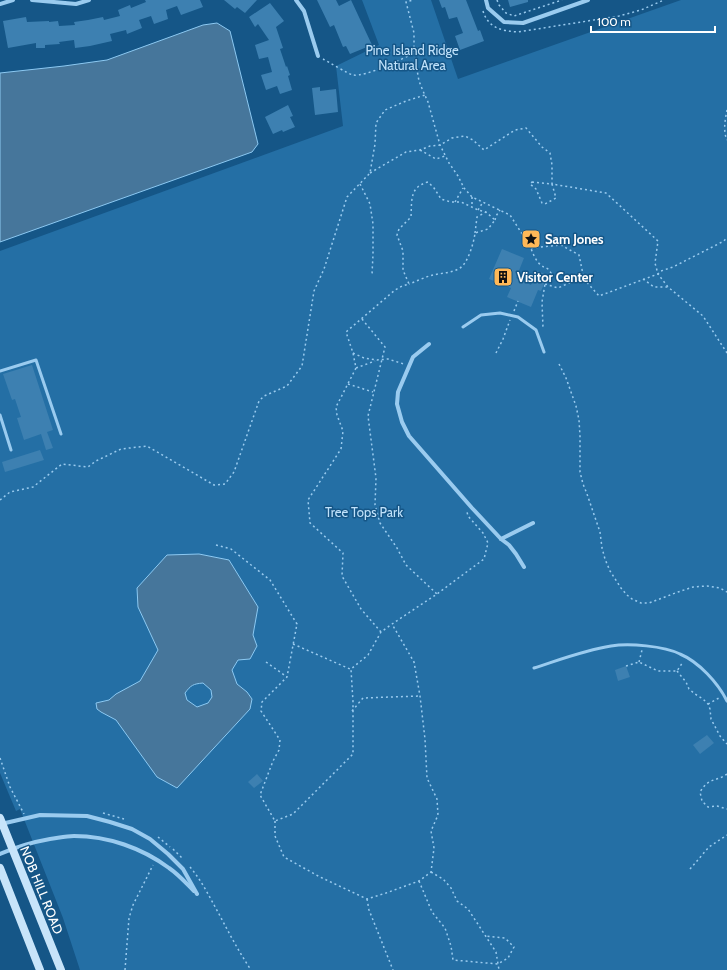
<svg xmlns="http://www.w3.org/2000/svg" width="727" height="970" viewBox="0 0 727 970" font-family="Cabin,sans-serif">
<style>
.green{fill:#246fa5}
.water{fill:#46769b;stroke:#8cc9f2;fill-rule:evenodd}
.building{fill:#3d80b1}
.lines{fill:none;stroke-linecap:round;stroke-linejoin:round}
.path{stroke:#9acbef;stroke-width:1.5;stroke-dasharray:2 3;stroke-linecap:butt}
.service{stroke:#9acbef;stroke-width:3}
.minor{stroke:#9acbef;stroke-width:4}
.secondary{stroke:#c7e4fa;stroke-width:8}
.labels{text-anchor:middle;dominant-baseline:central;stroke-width:3;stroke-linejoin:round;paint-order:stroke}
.park-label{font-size:13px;fill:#c0e2fb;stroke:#155687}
.poi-label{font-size:13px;font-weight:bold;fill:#fff;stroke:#155687;text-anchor:start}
.street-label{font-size:13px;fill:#fff;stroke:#155687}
</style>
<rect width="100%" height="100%" fill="#155687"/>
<!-- green -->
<polygon class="green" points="362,0 431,0 458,79 681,0 727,0 727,970 80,970 63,918 20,809 16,811 0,773 0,251 343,126 336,66 379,45"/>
<!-- water -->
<g class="water">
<polygon points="217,23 230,31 258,144 252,152 0,242 0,73 64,66 107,60 203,25"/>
<path d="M199,554L229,560L258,607L253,635L257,646L250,659L238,660L232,670L237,684L247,692L252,699L250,709L177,788L157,777L116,720L101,712L97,709L96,703L109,700L116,694L140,681L158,650L138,607L137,588L167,555ZM203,683L211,690L212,697L208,703L197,707L187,700L185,693C191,685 193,684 203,683Z"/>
</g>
<!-- building -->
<g class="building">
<polygon points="145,0 200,0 203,7 181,15 177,6 166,10 168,19 154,24 151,16 139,20 142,28 127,34 126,30 110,34 112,41 90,46 75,48 74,40 59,42 60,44 45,45 45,48 36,48 36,43 8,48 3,21 26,17 27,22 49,21 49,22 58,21 59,26 75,25 74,22 88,20 103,17 104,20 120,16 118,10 130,5 131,8 146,2"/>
<polygon points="224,0 257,0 245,13 237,7 235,9"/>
<polygon points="317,0 336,0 339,6 351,0 372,45 350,54 346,46 343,47 334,25 330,27"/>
<polygon points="439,0 466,0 478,31 480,30 484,41 460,50 455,36 463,33 457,17 449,19 445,7 442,8"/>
<polygon points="508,0 528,0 528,2 510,7"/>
<polygon points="270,3 284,21 276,27 283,48 280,49 286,67 287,66 290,75 288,76 292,90 280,94 277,86 266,90 261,75 272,72 268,57 259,59 255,45 269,40 258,24 255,27 249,17"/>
<polygon points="320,87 320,91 336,89 338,112 315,115 312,88"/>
<polygon points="288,105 293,116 290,117 295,127 283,132 282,130 273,134 265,117"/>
<polygon points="502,249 524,258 516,278 531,285 537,271 548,275 541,291 538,290 531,307 507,297 511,288 489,279"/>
<polygon points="32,365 53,430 47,432 53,448 46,450 41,434 24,440 17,418 21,417 15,399 12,400 3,374"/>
<polygon points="40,450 44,460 5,472 2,462"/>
<polygon points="626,666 630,677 618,681 615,670"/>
<polygon points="707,735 714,743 700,754 693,745"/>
<polygon points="257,774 263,781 254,788 248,782"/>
</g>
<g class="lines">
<!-- path -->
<g class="path">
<polyline points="497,0 499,5 506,13 514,16 562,0"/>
<path d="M483,11C488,28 502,31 518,32L619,16L641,10L664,0"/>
<path d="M414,53L419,81L423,91L428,102L440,145L449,163L458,176L464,188L472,197L510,215L531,248C532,252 537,263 541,265C545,269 547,266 551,273L545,284L542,302L543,328L542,329"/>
<path d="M323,59C329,62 348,74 353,75C366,77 402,59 414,53V33L406,2L413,0"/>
<path d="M727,110C725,120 723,131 727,140"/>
<polyline points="420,150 436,159 445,156"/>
<polyline points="370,173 406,152 420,150 430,146 440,145 452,138 465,136 473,140 484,150 515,130 526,128 542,147 550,153 552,165 552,184 606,193 658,241 655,263 658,274 661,271 673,267 724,241 727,237"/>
<polygon points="532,182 552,184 556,198 545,204 542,203 536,189 530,184"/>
<polyline points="360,184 370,204 373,224 373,254 372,275"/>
<polyline points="472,197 472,207"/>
<polyline points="455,202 463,188"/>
<polyline points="478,210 483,202"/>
<polyline points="495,220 496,216 500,210"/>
<polyline points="475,233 477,217 486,212"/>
<polyline points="531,248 561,245 579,255 584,279 599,296 658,274 668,287 703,316 727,353"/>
<polyline points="643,279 654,287 668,287"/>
<polyline points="545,284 558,288 578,279 584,279"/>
<polyline points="514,311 518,301"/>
<polyline points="362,319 385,347 368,416 376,478 375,505 380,523 397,548 406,565 437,594"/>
<polyline points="353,353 364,358 377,360 388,359 404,364"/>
<polyline points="496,353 503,339 510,320"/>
<polyline points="559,364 566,378 576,406 579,420 580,436 580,472 583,484 587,494 600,532 602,548 605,559 610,571 621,588 627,595 632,599 641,603 649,603 678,592 693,587 707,586 720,588 727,592"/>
<polyline points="356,368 375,361"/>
<polyline points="348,384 373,392"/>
<polyline points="0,500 10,492 33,487 62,464 88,467 96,461 121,449 147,446 214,485 225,484 234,472 259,401 264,396 287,386 302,366 314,291 324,269 347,197 370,173 375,144 376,123 385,110 406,101 425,95"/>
<polyline points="216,545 231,549 270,580 297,624 287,677 262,702 261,711 280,740 279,750 273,761 260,795 275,821 293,814 353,754 353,702 351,669 368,655 381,632 392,624 437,594 484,559 488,543 483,533 468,516 467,512"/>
<path d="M381,632L361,609L342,576L343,553L310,523L308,500L341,449L343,431L337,415L336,407L356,368L353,353L346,332L395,290L402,286L409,284L403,270V251L397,235L399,229L411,217C412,201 409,187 428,182L434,188L441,199L451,202H461L478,210L486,212L495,220L488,229L475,233C474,242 468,263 460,268C452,273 442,273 433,275C425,277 417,281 409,284"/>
<polyline points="293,644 350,669"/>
<polyline points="266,662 287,677"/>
<polyline points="639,662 642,650"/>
<polyline points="626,666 639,662 658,671 677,671 683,662"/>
<polyline points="677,671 686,682 689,689 695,694 703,699 708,704 710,709 711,719 720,736 727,744"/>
<polyline points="708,704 719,698"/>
<polyline points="352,711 363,698 420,696"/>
<polyline points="0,758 10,787 24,814"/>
<path d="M727,774C716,782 709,777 700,792L702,801L708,807L717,806L727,809"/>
<polyline points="103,813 124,819"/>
<polyline points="275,821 275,836 284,857 320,877 367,899 386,893 419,881 431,872 434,848 431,831 438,815 437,799 427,778 425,739 420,696 414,662 392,624"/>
<polyline points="158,837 170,847"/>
<polyline points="173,849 182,858"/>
<path d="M190,867C202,881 210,898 219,914C229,933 239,952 251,970"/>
<polyline points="690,869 709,847 727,835"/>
<polyline points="431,872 443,879 451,888 457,901 468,909 496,952 499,970"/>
<polyline points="419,881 432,912 445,928 451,946 453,960 498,964 508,958 514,947 505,938 485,936"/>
<polyline points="367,899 369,910 393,970"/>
<polyline points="125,970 129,918 133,905 153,865"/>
</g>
<!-- service -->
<g class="service">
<polyline points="463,327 481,315 500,313 518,317 536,330 544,352"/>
<polyline points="0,371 36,360 61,434"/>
<polyline points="0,415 11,450"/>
<path d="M534,668C559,660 585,650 611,646C629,643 664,646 680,654C699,662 718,683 727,701"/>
</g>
<!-- minor -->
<g class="minor">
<polyline points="32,0 76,4 89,0"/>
<polyline points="296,0 304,11 318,56"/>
<polyline points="486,0 488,8 504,22 523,23 588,0"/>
<polyline points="0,4 13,0"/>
<polyline points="429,344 413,357 398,392 397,404 402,422 409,436 472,508 501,539 509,545 516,554 524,567"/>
<polyline points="501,539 533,523"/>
<polyline points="1,824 40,815 87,816 110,822 132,829 150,839 168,854 183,869 197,894"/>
<path d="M0,854C16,847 33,842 50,839C58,838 66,836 74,836C108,836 142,848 169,868C178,874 186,883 194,891"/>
</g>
<!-- secondary -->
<g class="secondary">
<polyline points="0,818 61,970"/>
<polyline points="0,868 40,970"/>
</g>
</g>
<!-- icons -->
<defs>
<g id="sight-square" transform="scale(1)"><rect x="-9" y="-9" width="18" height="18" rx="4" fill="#ffb857" stroke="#155687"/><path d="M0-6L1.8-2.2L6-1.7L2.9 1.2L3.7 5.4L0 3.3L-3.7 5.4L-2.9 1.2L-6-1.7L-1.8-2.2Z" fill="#111"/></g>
<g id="building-square" transform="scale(1)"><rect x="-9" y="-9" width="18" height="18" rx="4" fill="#ffb857" stroke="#155687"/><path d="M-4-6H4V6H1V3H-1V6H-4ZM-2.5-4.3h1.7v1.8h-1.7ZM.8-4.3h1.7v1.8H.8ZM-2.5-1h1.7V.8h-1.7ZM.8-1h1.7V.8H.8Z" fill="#111"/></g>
</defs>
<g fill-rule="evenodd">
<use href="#sight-square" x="531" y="239"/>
<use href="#building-square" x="503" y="277"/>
</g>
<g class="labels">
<!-- park labels -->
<g class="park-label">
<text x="412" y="50">Pine Island Ridge<tspan x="412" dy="15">Natural Area</tspan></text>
<text x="364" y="512">Tree Tops Park</text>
</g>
<!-- poi labels -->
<g class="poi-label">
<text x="545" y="239">Sam Jones</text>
<text x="517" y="277">Visitor Center</text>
</g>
<!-- street labels -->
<g class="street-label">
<text transform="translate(42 890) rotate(68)">NOB HILL ROAD</text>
</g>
</g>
<!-- scale -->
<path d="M591 26v6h124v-6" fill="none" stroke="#ffffff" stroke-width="2"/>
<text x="597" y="26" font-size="12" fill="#ffffff" stroke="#155687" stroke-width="3" paint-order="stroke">100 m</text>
</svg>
